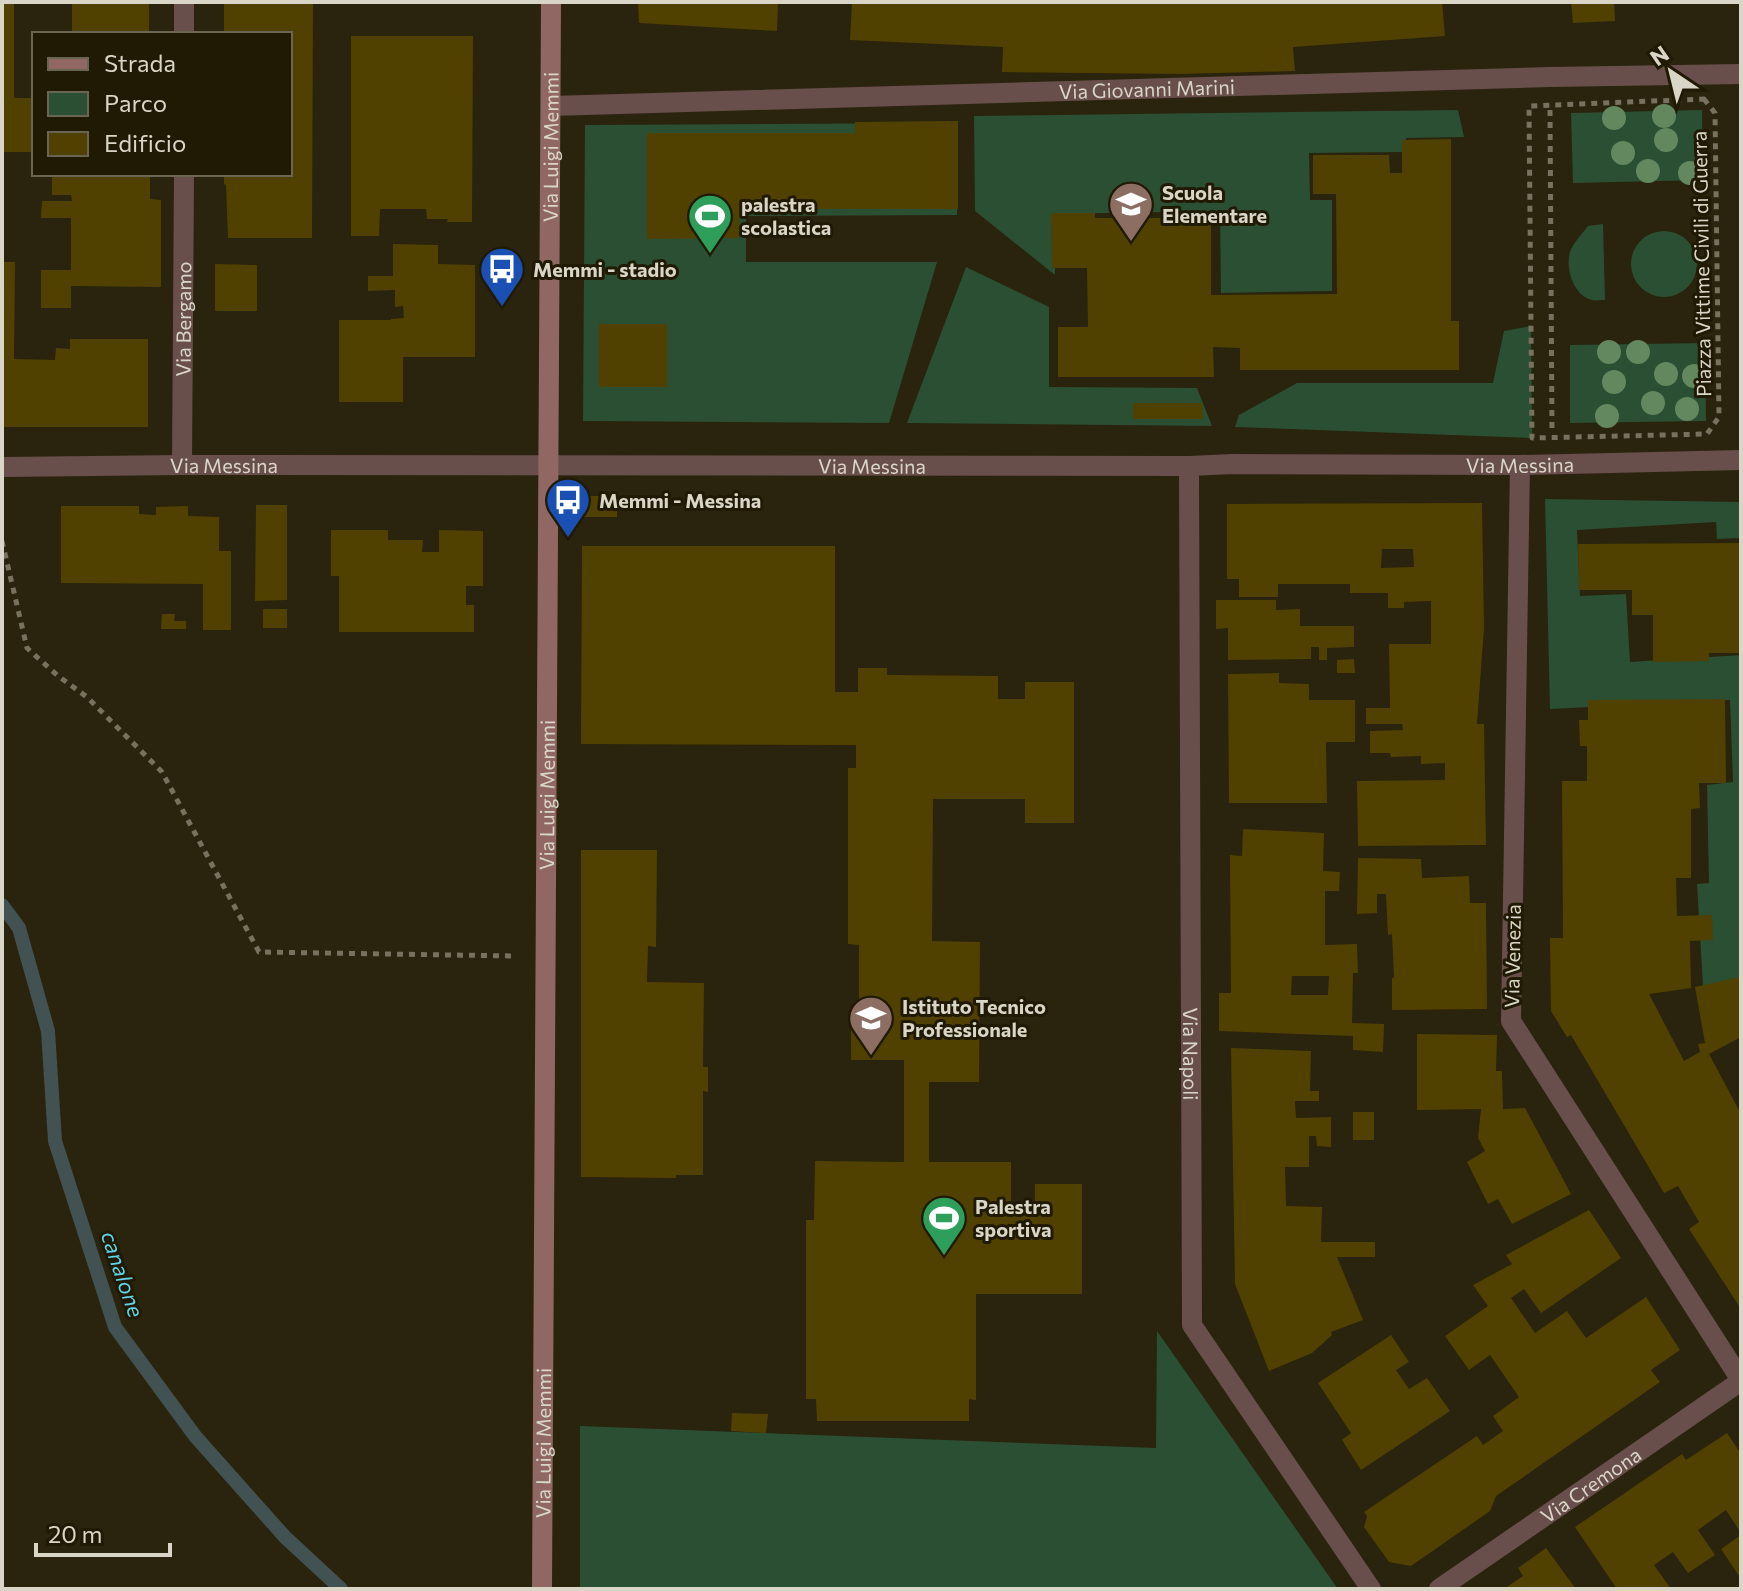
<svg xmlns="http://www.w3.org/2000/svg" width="1743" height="1591" viewBox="0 0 1743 1591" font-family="Commissioner,sans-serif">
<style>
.green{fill:#2a4f33}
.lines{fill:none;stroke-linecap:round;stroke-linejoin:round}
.stream{stroke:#425151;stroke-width:14}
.building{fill:#514101;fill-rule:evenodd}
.path{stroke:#77725f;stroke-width:5;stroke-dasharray:6 6;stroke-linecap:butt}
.street{stroke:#694f4c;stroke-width:20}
.secondary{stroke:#906762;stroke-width:20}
.tree{fill:#63875e}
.labels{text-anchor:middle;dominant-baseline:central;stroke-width:6;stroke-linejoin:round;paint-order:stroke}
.street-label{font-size:20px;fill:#d9d5c7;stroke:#201a04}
.poi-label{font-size:20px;font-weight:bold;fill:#d9d5c7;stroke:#201a04;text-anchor:start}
.water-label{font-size:22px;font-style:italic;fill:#5fd3e8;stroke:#201a04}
</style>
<rect width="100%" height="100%" fill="#2a230d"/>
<!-- green -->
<g class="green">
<polygon points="1458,110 1464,137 1406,138 1405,152 1309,153 1310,200 1332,200 1332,291 1221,293 1220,211 1055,214 1055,275 975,211 974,116"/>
<polygon points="1702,110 1703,180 1573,183 1571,113"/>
<polygon points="957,123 957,215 746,216 746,262 937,262 889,423 583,421 585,125"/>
<path d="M1603,224L1605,300C1601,300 1596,301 1592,300C1574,296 1565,269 1570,252C1573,243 1582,234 1588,226Z"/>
<circle cx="1664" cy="264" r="33"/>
<polygon points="966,267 1049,307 1049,387 1197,388 1212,426 907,423"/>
<polygon points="1531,326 1532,438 1235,427 1239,415 1297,383 1493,383 1504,331"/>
<polygon points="1705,343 1706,421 1570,423 1570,345"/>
<polygon points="1545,499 1741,502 1741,538 1717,539 1716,522 1577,530 1580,596 1626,594 1630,662 1741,655 1741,979 1703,986 1697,884 1709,883 1707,785 1733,782 1730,700 1550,709"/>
<polygon points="1157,1331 1338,1589 580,1589 580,1426 1156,1448"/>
</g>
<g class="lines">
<!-- stream -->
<polyline class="stream" points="2,905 19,928 48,1031 55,1141 115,1327 195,1436 285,1537 341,1589"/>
</g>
<!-- building -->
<g class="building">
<polygon points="2,2 14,2 14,98 34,98 34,152 2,152"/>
<polygon points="72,2 149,3 149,34 72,34"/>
<polygon points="224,2 313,2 312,238 228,238 226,185 224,184 224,174 290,174 290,34 224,34"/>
<polygon points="638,2 755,2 778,4 777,31 639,23"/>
<polygon points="852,2 1442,2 1445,36 1293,47 1295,71 1180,74 1002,72 1003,47 850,40"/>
<polygon points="1571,2 1614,2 1615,21 1573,23"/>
<polygon points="351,36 473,36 472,222 447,222 448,219 427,219 426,209 380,209 379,236 351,236"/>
<polygon points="958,121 958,209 739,209 739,238 647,239 647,133 855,133 855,122"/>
<polygon points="1451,139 1451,321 1459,321 1459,370 1240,370 1240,348 1213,347 1214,377 1058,377 1058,327 1088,327 1087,268 1052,268 1051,213 1095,213 1095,218 1211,218 1211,295 1337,294 1336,194 1313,194 1313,155 1389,155 1390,173 1402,173 1402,140"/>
<polygon points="71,174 150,174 150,199 161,200 161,287 71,286 71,308 41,308 41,270 71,270 71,218 41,218 42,201 72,201 71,195 52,195 52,176 71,177"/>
<polygon points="393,244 438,245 438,264 475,265 475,357 403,357 403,402 339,402 339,320 391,320 391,319 404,318 403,306 395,307 395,290 368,291 368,276 393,276"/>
<polygon points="2,262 15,262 14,359 55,360 56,348 70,349 70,339 148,339 148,427 2,427"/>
<polygon points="215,264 257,265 257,311 215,311"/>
<rect x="599" y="324" width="68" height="63"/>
<polygon points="1133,403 1202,403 1203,419 1133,419"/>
<rect x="583" y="496" width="34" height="21"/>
<path d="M1482,503L1484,628L1477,724H1484L1486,845L1358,846L1357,781L1445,780V763L1421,764V756L1391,757L1390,753H1370V731L1403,730L1402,724H1366V708H1390L1389,644H1431V601L1404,602V608H1388V593H1350V584H1278V597H1239V579H1227V504ZM1382,549H1413L1414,567L1381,568Z"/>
<polygon points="256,505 287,505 287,600 255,601"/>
<polygon points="61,506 139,506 139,514 156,515 156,507 188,506 188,516 219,517 219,551 231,551 231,630 203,630 203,584 61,583"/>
<polygon points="331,530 388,530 388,540 423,540 422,552 439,552 439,530 483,531 483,586 466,586 466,605 474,605 474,632 339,632 339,576 331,576"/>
<polygon points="1741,543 1741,653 1709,653 1709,661 1653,662 1653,615 1632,615 1632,590 1579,590 1578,544"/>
<polygon points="582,546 835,546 835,692 858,692 858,668 887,668 887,675 998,676 998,699 1025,699 1025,682 1074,682 1074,823 1025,823 1025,799 933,799 932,941 980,942 979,1082 929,1082 929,1162 1011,1162 1011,1206 1035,1207 1035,1184 1082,1184 1082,1294 976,1294 976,1400 969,1399 969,1421 817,1421 816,1399 806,1399 806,1220 814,1220 815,1161 904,1162 904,1060 851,1060 851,1010 859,1010 859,945 848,944 848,768 856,768 856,745 581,744"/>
<polygon points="1216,600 1276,600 1276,610 1300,609 1300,626 1354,626 1354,647 1327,648 1327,660 1319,660 1319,647 1311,647 1311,659 1228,660 1228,628 1216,629"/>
<rect x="263" y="609" width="24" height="19"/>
<polygon points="162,614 175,614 174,621 186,621 186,629 161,629"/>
<polygon points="1354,659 1355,673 1337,673 1337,660"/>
<polygon points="1279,673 1279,683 1309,684 1309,700 1355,700 1355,742 1326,742 1327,803 1229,803 1228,674"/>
<polygon points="1725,699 1726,783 1699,783 1700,808 1691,809 1691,878 1676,878 1677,916 1712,915 1713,940 1690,941 1691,988 1649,994 1684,1061 1700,1052 1698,1044 1705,1043 1695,987 1740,977 1741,1037 1709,1054 1741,1114 1741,1309 1689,1229 1699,1222 1678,1186 1664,1193 1571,1035 1567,1037 1551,1011 1550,938 1563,938 1562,781 1587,781 1587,746 1580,746 1579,720 1588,720 1588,700"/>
<path d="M1243,829L1324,833L1323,871L1340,872L1339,891H1325V945L1357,944L1358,973H1353L1352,1023L1384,1024L1383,1052L1353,1050V1036L1219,1031V993H1231L1230,855L1242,856ZM1292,976H1329L1328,995H1291Z"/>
<polygon points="581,850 657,850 656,947 648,946 647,982 704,983 703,1067 708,1067 708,1092 703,1091 703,1175 676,1175 676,1178 581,1177"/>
<polygon points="1358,858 1421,859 1422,878 1469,876 1470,903 1486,903 1487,1009 1392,1010 1392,978 1394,978 1392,934 1388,935 1386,894 1377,894 1377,913 1357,914"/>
<polygon points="1417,1034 1497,1035 1496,1071 1502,1071 1503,1109 1525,1108 1571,1194 1512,1224 1498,1199 1488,1204 1467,1162 1485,1151 1478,1138 1481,1109 1417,1110"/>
<polygon points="1231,1048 1311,1051 1310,1091 1319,1091 1319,1101 1295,1101 1296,1118 1331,1117 1331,1147 1317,1146 1316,1136 1309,1136 1309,1167 1285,1167 1286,1206 1322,1207 1321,1242 1375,1242 1375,1257 1337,1257 1363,1320 1331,1332 1332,1335 1312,1353 1269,1371 1235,1284"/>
<rect x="1353" y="1112" width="21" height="28"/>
<polygon points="1589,1210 1621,1258 1541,1313 1524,1289 1511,1298 1535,1333 1567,1311 1586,1338 1646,1297 1680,1350 1651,1370 1660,1382 1496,1496 1490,1511 1411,1566 1389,1562 1364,1527 1367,1516 1364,1512 1477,1436 1483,1445 1503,1431 1493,1416 1519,1397 1490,1355 1469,1370 1445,1336 1488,1306 1473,1285 1512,1264 1506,1255"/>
<polygon points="1391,1335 1409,1362 1396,1370 1409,1389 1427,1378 1450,1411 1361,1470 1342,1440 1351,1433 1318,1383"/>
<polygon points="732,1413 768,1414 766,1433 731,1431"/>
<polygon points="1727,1433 1741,1454 1741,1533 1726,1510 1698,1530 1715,1555 1688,1573 1673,1552 1654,1565 1671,1589 1617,1589 1575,1527 1682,1454 1686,1460"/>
<polygon points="1741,1535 1741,1579 1721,1549"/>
<polygon points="1546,1548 1576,1589 1504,1589 1523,1576 1518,1568"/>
</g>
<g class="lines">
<!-- path -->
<g class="path">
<polygon points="1704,99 1715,113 1719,417 1707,434 1532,438 1529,106"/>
<polyline points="1550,110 1552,432"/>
<polyline points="2,541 27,648 58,676 87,697 162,772 259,952 515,956"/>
</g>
<!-- street -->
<g class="street">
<polyline points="184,34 184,2"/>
<path id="s1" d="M551,106L1550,77L1741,74"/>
<path id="s2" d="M182,465L184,174"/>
<polyline points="1520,465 1511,1021 1741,1380"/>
<path id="s3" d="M1189,466L1192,1325L1371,1589"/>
<path id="s4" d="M2,467L182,465L1189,466L1233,464L1520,465L1741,460"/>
<path id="s5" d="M1439,1589L1741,1381"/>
</g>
<!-- secondary -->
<path class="secondary" id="s6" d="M542,1589L551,2"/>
</g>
<!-- trees -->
<g class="tree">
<circle cx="1664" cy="116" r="12"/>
<circle cx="1614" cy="118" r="12"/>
<circle cx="1666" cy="140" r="12"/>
<circle cx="1623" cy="153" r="12"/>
<circle cx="1648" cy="171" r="12"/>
<circle cx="1690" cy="173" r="12"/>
<circle cx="1609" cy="352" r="12"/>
<circle cx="1638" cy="352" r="12"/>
<circle cx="1666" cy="374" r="12"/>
<circle cx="1694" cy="376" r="12"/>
<circle cx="1614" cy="382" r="12"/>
<circle cx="1653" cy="403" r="12"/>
<circle cx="1687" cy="409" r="12"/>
<circle cx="1607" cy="416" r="12"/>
</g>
<!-- icons -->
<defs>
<g id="school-pin" transform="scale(2.3)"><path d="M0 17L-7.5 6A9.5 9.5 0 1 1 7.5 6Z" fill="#8d6e63" stroke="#201a04"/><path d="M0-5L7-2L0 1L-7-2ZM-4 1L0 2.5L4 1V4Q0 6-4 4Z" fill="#fff"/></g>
<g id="stadium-pin" transform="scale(2.3)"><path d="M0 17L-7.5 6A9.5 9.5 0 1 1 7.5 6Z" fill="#2e9e5b" stroke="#201a04"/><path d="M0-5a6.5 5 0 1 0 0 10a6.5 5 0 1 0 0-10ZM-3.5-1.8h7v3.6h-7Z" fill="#fff"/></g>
<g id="bus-pin" transform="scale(2.3)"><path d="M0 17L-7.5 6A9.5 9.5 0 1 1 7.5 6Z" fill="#1a4fb4" stroke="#201a04"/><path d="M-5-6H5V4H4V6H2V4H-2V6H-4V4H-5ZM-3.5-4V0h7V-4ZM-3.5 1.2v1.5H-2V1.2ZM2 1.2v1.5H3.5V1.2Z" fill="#fff"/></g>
</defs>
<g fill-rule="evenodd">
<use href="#school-pin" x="1131" y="204"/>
<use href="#stadium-pin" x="710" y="216"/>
<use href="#bus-pin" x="502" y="269"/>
<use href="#bus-pin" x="568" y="500"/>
<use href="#school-pin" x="871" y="1018"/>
<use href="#stadium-pin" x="944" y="1218"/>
</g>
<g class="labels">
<!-- street labels -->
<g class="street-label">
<text stroke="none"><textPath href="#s1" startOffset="596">Via Giovanni Marini</textPath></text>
<text stroke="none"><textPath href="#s6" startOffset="1442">Via Luigi Memmi</textPath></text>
<text transform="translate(1701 264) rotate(-91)">Piazza Vittime Civili di Guerra</text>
<text stroke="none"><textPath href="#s2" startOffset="146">Via Bergamo</textPath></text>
<text stroke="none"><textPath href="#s4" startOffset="1518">Via Messina</textPath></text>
<text stroke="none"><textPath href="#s4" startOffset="222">Via Messina</textPath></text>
<text stroke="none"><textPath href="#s4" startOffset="870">Via Messina</textPath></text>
<text stroke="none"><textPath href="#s6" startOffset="794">Via Luigi Memmi</textPath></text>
<text transform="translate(1512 956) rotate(-89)">Via Venezia</text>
<text stroke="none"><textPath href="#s3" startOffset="588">Via Napoli</textPath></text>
<text stroke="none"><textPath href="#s6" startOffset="146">Via Luigi Memmi</textPath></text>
<text stroke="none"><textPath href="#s5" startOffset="184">Via Cremona</textPath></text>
</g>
<!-- poi labels -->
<g class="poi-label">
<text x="1162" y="192">Scuola<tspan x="1162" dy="23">Elementare</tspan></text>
<text x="741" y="204">palestra<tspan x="741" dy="23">scolastica</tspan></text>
<text x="533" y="269">Memmi - stadio</text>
<text x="599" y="500">Memmi - Messina</text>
<text x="902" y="1006">Istituto Tecnico<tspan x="902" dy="23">Professionale</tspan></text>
<text x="975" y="1206">Palestra<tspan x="975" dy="23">sportiva</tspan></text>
</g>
<!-- water labels -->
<g class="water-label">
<text transform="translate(123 1274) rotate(71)">canalone</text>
</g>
</g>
<!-- border -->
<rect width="1743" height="1591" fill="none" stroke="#d9d5c7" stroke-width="8"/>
<!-- legend -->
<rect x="32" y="32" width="260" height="144" fill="#201a04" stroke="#6a6552" stroke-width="2"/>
<rect x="48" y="58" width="40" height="12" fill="#906762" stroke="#6a6552" stroke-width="2"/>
<text x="104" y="72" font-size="24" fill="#d9d5c7">Strada</text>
<rect x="48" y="92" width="40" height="24" fill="#2a4f33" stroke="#6a6552" stroke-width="2"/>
<text x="104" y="112" font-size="24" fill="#d9d5c7">Parco</text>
<rect x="48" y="132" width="40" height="24" fill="#514101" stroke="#6a6552" stroke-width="2"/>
<text x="104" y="152" font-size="24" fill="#d9d5c7">Edificio</text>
<!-- north arrow -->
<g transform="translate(1671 72) rotate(325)" stroke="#201a04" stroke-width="6" paint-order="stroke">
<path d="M0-6L14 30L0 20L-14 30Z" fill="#d9d5c7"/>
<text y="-12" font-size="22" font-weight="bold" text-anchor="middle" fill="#d9d5c7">N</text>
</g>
<!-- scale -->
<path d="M36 1543v12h134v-12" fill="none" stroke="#d9d5c7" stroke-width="4"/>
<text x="48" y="1543" font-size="24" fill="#d9d5c7" stroke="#201a04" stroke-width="6" paint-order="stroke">20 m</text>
</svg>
